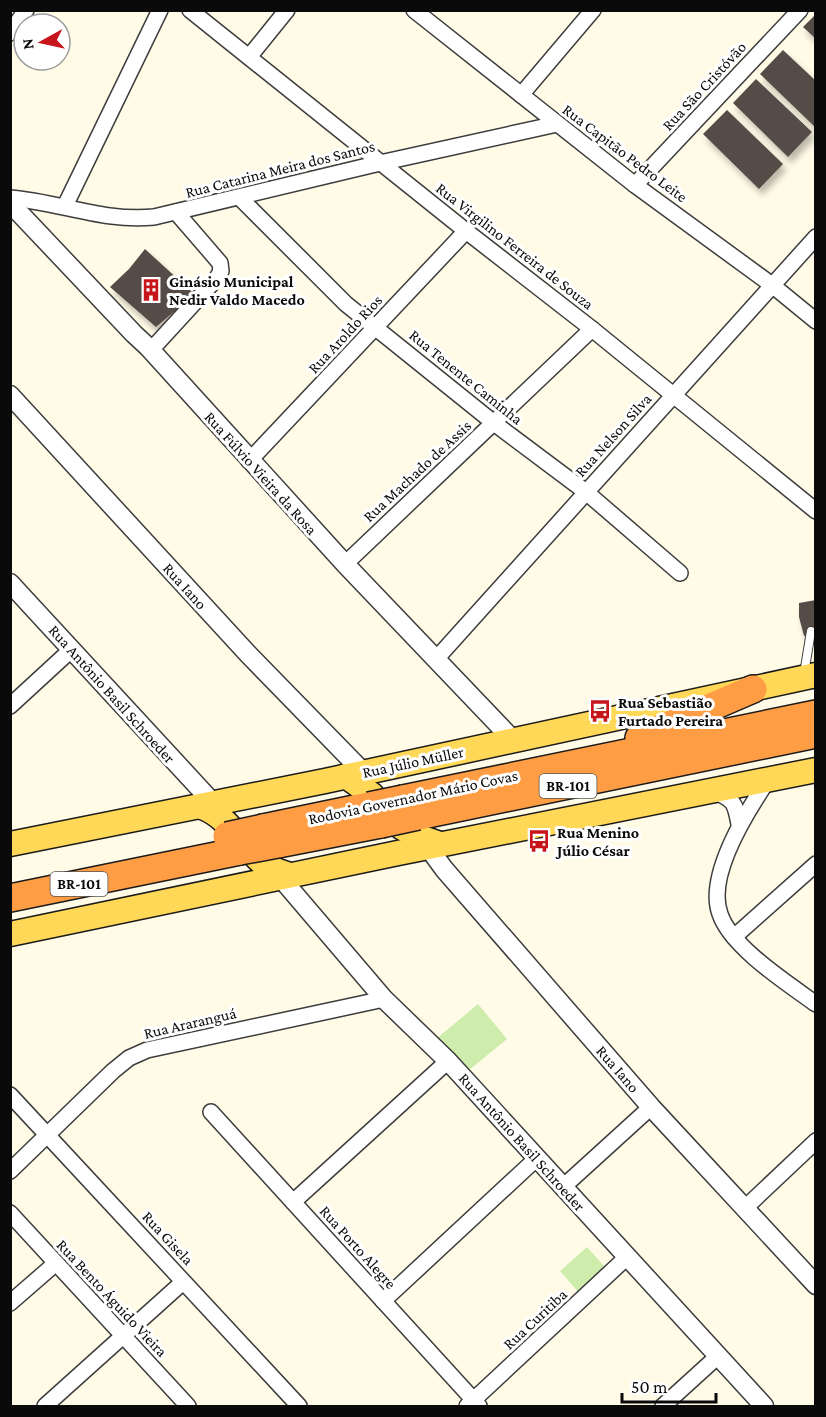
<svg xmlns="http://www.w3.org/2000/svg" width="826" height="1417" viewBox="0 0 826 1417" font-family="'Crimson Pro',serif">
<style>
.green{fill:#ceedad}
.building{fill:#544b46;filter:url(#shadow)}
.lines{fill:none;stroke-linecap:round;stroke-linejoin:round}
.service-casing{stroke:#3d3d3d;stroke-width:10}
.minor-casing{stroke:#3d3d3d;stroke-width:18}
.tertiary-casing{stroke:#3d3d3d;stroke-width:21}
.primary-casing{stroke:#1b1b1b;stroke-width:27}
.motorway-casing{stroke:#1b1b1b;stroke-width:30}
.service{stroke:#fff;stroke-width:8}
.minor{stroke:#fff;stroke-width:15}
.tertiary{stroke:#fff;stroke-width:18}
.primary{stroke:#ffd857;stroke-width:24}
.motorway{stroke:#ff9d45;stroke-width:27}
.motorway-bridge-casing{stroke:#1b1b1b;stroke-width:30;stroke-linecap:butt}
.motorway-bridge{stroke:#ff9d45;stroke-width:27}
.labels{text-anchor:middle;dominant-baseline:central;stroke-width:6;stroke-linejoin:round;paint-order:stroke}
.shield{fill:#fff;stroke:#545454;stroke-width:1.5}
.shield-label{font-size:15px;font-weight:bold;fill:#0a0a0a}
.street-label{font-size:16px;fill:#0a0a0a;stroke:#fff}
.poi-label{font-size:16px;font-weight:bold;fill:#0a0a0a;stroke:#fff;text-anchor:start}
</style>
<defs>
<filter id="shadow"><feDropShadow dx="3.5" dy="6" stdDeviation="3" flood-color="#0004"/></filter>
</defs>
<rect width="100%" height="100%" fill="#fffbe7"/>
<!-- green -->
<g class="green">
<polygon points="478,1004 507,1039 463,1075 435,1040"/>
<polygon points="587,1247 606,1268 579,1293 560,1271"/>
</g>
<!-- building -->
<g class="building">
<polygon points="816,14 816,39 803,27"/>
<polygon points="783,50 816,81 816,128 760,74"/>
<polygon points="756,79 812,132 788,157 733,103"/>
<polygon points="727,110 783,164 759,189 703,134"/>
<polygon points="145,249 192,292 176,310 156,327 110,287 129,269"/>
<polygon points="816,600 816,631 804,636 799,617 799,603"/>
</g>
<g class="lines">
<!-- service casing -->
<g class="service-casing">
<polyline id="service" points="804,674 811,631"/>
</g>
<!-- minor casing -->
<g class="minor-casing">
<g id="minor">
<polyline points="190,10 466,231 592,329 816,511"/>
<polyline points="414,10 635,185 772,285 816,321"/>
<polyline points="10,33 26,10"/>
<polyline points="249,57 287,10"/>
<polyline points="521,95 593,10"/>
<polyline points="635,185 800,10"/>
<path d="M10,198C60,202 103,222 154,217L380,163L557,124"/>
<polyline points="240,198 346,304 494,423 586,492 680,573"/>
<polyline points="65,206 160,10"/>
<polyline points="151,350 217,278 221,271 220,263 176,212"/>
<polyline points="249,461 466,231"/>
<polyline points="345,564 592,329"/>
<polyline points="437,658 816,237"/>
<polyline points="10,706 72,649"/>
<path d="M768,780C747,811 706,876 720,914C731,947 787,983 816,1004"/>
<path d="M713,791C735,800 735,803 739,824"/>
<polyline points="734,937 816,864"/>
<polyline points="10,1095 299,1406"/>
<polyline points="211,1112 479,1406"/>
<polyline points="10,1171 113,1071 129,1058 147,1050 384,999"/>
<polyline points="563,1187 651,1107"/>
<polyline points="293,1202 448,1061"/>
<polyline points="745,1208 816,1141"/>
<polyline points="10,1213 188,1406"/>
<polyline points="383,1301 537,1158"/>
<polyline points="10,1303 56,1263"/>
<polyline points="45,1406 183,1282"/>
<polyline points="467,1406 627,1257"/>
<polyline points="663,1406 718,1356"/>
</g>
</g>
<!-- tertiary casing -->
<g class="tertiary-casing">
<g id="tertiary">
<polyline points="10,203 134,334 148,347 345,564 514,741"/>
<polyline points="10,395 248,654 364,773"/>
<polyline points="10,583 214,804"/>
<polyline points="428,847 444,869 651,1107 816,1285"/>
<polyline points="280,877 384,999 448,1061 764,1406"/>
</g>
</g>
<!-- primary casing -->
<g class="primary-casing">
<g id="primary">
<polyline points="346,776 372,795 401,827 417,836 440,844"/>
<path d="M202,807C231,818 241,846 264,864C272,870 281,872 290,875"/>
<polyline points="10,844 325,781 816,675"/>
<polyline points="10,934 398,853 816,770"/>
</g>
</g>
<!-- motorway casing -->
<g class="motorway-casing">
<g id="motorway">
<polyline points="639,738 753,689"/>
<polyline points="403,799 816,714"/>
<polyline points="418,816 816,734"/>
<polyline points="263,828 369,806"/>
<polyline points="278,844 381,824"/>
<polyline points="10,898 240,851"/>
</g>
</g>
<!-- service -->
<use href="#service" class="service"/>
<!-- minor -->
<use href="#minor" class="minor"/>
<!-- tertiary -->
<use href="#tertiary" class="tertiary"/>
<!-- primary -->
<use href="#primary" class="primary"/>
<!-- motorway -->
<use href="#motorway" class="motorway"/>
<!-- motorway-bridge casing -->
<g class="motorway-bridge-casing">
<g id="motorway-bridge">
<polyline points="369,806 403,799"/>
<polyline points="381,824 418,816"/>
<polyline points="227,836 263,828"/>
<polyline points="240,851 278,844"/>
</g>
</g>
<!-- motorway-bridge -->
<use href="#motorway-bridge" class="motorway-bridge"/>
</g>
<!-- icons -->
<defs>
<g id="building-bare" transform="scale(1.8)"><path d="M-4-6H4V6H1V3H-1V6H-4ZM-2.5-4.3h1.7v1.8h-1.7ZM.8-4.3h1.7v1.8H.8ZM-2.5-1h1.7V.8h-1.7ZM.8-1h1.7V.8H.8Z" fill="#c7151b" stroke="#fff" stroke-width="2.5" paint-order="stroke"/></g>
<g id="bus-bare" transform="scale(1.8)"><path d="M-5-6H5V4H4V6H2V4H-2V6H-4V4H-5ZM-3.5-4V0h7V-4ZM-3.5 1.2v1.5H-2V1.2ZM2 1.2v1.5H3.5V1.2Z" fill="#c7151b" stroke="#fff" stroke-width="2.5" paint-order="stroke"/></g>
</defs>
<g fill-rule="evenodd">
<use href="#building-bare" x="151" y="290"/>
<use href="#bus-bare" x="600" y="711"/>
<use href="#bus-bare" x="539" y="841"/>
</g>
<g class="labels">
<!-- shield labels -->
<g class="shield">
<rect x="539.5" y="774" width="57" height="24" rx="4.5"/>
<rect x="50.5" y="872" width="57" height="24" rx="4.5"/>
</g>
<g class="shield-label">
<text x="568" y="786">BR-101</text>
<text x="79" y="884">BR-101</text>
</g>
<!-- street labels -->
<g class="street-label">
<text transform="translate(704 86) rotate(-47)">Rua São Cristóvão</text>
<text transform="translate(625 153) rotate(37)">Rua Capitão Pedro Leite</text>
<text transform="translate(280 169) rotate(-14)">Rua Catarina Meira dos Santos</text>
<text transform="translate(515 246) rotate(38)">Rua Virgilino Ferreira de Souza</text>
<text transform="translate(345 334) rotate(-47)">Rua Aroldo Rios</text>
<text transform="translate(466 377) rotate(39)">Rua Tenente Caminha</text>
<text transform="translate(613 435) rotate(-48)">Rua Nelson Silva</text>
<text transform="translate(417 471) rotate(-43)">Rua Machado de Assis</text>
<text transform="translate(261 473) rotate(48)">Rua Fúlvio Vieira da Rosa</text>
<text transform="translate(185 586) rotate(48)">Rua Iano</text>
<text transform="translate(112 694) rotate(48)">Rua Antônio Basil Schroeder</text>
<text transform="translate(413 762) rotate(-12)">Rua Júlio Müller</text>
<text transform="translate(413 797) rotate(-12)">Rodovia Governador Mário Covas</text>
<text transform="translate(190 1023) rotate(-13)">Rua Araranguá</text>
<text transform="translate(618 1069) rotate(49)">Rua Iano</text>
<text transform="translate(522 1142) rotate(48)">Rua Antônio Basil Schroeder</text>
<text transform="translate(168 1238) rotate(47)">Rua Gisela</text>
<text transform="translate(358 1247) rotate(48)">Rua Porto Alegre</text>
<text transform="translate(112 1298) rotate(47)">Rua Bento Águido Vieira</text>
<text transform="translate(535 1319) rotate(-43)">Rua Curitiba</text>
</g>
<!-- poi labels -->
<g class="poi-label">
<text x="169" y="281">Ginásio Municipal<tspan x="169" dy="18">Nedir Valdo Macedo</tspan></text>
<text x="618" y="702">Rua Sebastião<tspan x="618" dy="18">Furtado Pereira</tspan></text>
<text x="557" y="832">Rua Menino<tspan x="557" dy="18">Júlio César</tspan></text>
</g>
</g>
<!-- border -->
<rect width="826" height="1417" fill="none" stroke="#0a0a0a" stroke-width="24"/>
<!-- north arrow -->
<g transform="translate(42 42) rotate(262)"><circle r="28" fill="#ffffff" stroke="#9d9d9d" stroke-width="1.5"/>
<path d="M0-4.5L10 22L0 15L-10 22Z" fill="#c7151b"/>
<text y="-9" font-size="16" font-weight="bold" text-anchor="middle" fill="#0a0a0a">N</text>
</g>
<!-- scale -->
<path d="M622 1393v9h94v-9" fill="none" stroke="#0a0a0a" stroke-width="3"/>
<text x="631" y="1393" font-size="18" fill="#0a0a0a" stroke="#ffffff" stroke-width="4.5" paint-order="stroke">50 m</text>
</svg>
